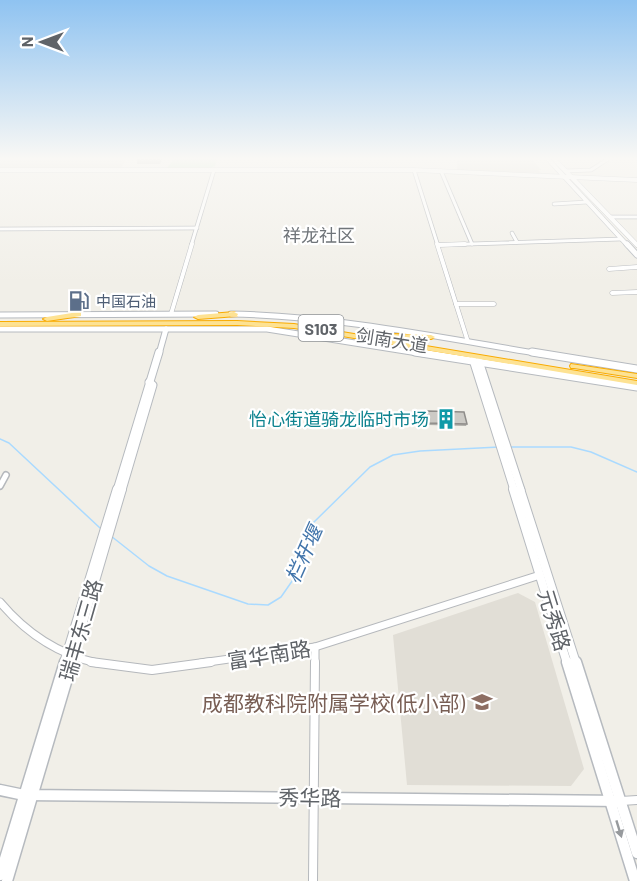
<svg xmlns="http://www.w3.org/2000/svg" width="637" height="881" viewBox="0 0 637 881" font-family="Barlow,'Noto Sans SC',sans-serif">
<style>
.education{fill:#e1ded6}
.green{fill:#c5e8c5}
.lines{fill:none;stroke-linecap:round;stroke-linejoin:round}
.stream{stroke:#aadaff;stroke-width:1.5}
.street-far4-casing{stroke:#b5b8bc;stroke-width:4.5}
.street-far3-casing{stroke:#b5b8bc;stroke-width:5}
.street-far2-casing{stroke:#b5b8bc;stroke-width:8}
.street-far1-casing{stroke:#b5b8bc;stroke-width:9}
.street-casing{stroke:#b5b8bc;stroke-width:10}
.secondary-far4-casing{stroke:#b6babf;stroke-width:5}
.secondary-far3-casing{stroke:#b6babf;stroke-width:7}
.secondary-far2-casing{stroke:#b6babf;stroke-width:9}
.secondary-far1-casing{stroke:#b6babf;stroke-width:10}
.secondary-casing{stroke:#b6babf;stroke-width:13}
.highway-casing{stroke:#f9ab00;stroke-width:2}
.street-far4{stroke:#fff;stroke-width:3}
.street-far3{stroke:#fff;stroke-width:4}
.street-far2{stroke:#fff;stroke-width:5}
.street-far1{stroke:#fff;stroke-width:7}
.street{stroke:#fff;stroke-width:8}
.secondary-far4{stroke:#fff;stroke-width:4}
.secondary-far3{stroke:#fff;stroke-width:5}
.secondary-far2{stroke:#fff;stroke-width:7}
.secondary-far1{stroke:#fff;stroke-width:8}
.secondary{stroke:#fff;stroke-width:10}
.highway{fill:#fde293;fill-rule:evenodd}
.wall{fill:#afaea9}
.building{fill:#cccac5;stroke:#8f8d8a;stroke-width:1.5}
.oneway{fill:#979a9d}
.labels{text-anchor:middle;dominant-baseline:central;stroke-width:4.5;stroke-linejoin:round;paint-order:stroke}
.far-service-label{font-size:15px;fill:#4e5e75;stroke:#fff;text-anchor:start}
.shield{fill:#fff;stroke:#8f9295;stroke-width:1.5}
.shield-label{font-size:16px;font-weight:bold;fill:#5f6368}
.far-quarter-label{font-size:18px;fill:#70757a;stroke:#fff}
.street-label{font-size:18px;fill:#5f6368;stroke:#fff}
.culture-label{font-size:18px;fill:#0d838f;stroke:#fff;text-anchor:end}
.water-label{font-size:20px;font-style:italic;fill:#4174aa;stroke:#fff}
.near-street-label{font-size:21px;fill:#5f6368;stroke:#fff}
.near-education-label{font-size:21px;fill:#785e54;stroke:#fff;text-anchor:end}
</style>
<rect width="100%" height="100%" fill="#f1efe8"/>
<!-- education -->
<g class="education">
<polygon points="3,159 126,159 121,168 0,169 0,163"/>
<polygon points="457,159 532,159 541,170 538,170 541,173 457,170"/>
<polygon points="518,593 535,602 584,769 571,786 407,785 393,635"/>
</g>
<!-- green -->
<polygon class="green" points="174,159 217,159 215,166 210,168 167,168"/>
<g class="lines">
<!-- stream -->
<g class="stream">
<polyline points="0,439 9,443 100,528"/>
<polyline points="510,447 571,447 591,452 637,472"/>
<polyline points="111,536 149,566 167,576 248,604 268,605 281,597 297,574 313,523 370,467 393,455 420,451 499,447"/>
</g>
<!-- street-far4 casing -->
<g class="street-far4-casing">
<g id="street-far4">
<polyline points="414,170 438,246"/>
<polyline points="441,171 472,244"/>
<polyline points="565,171 591,170 608,159"/>
<polyline points="554,204 587,202"/>
<polyline points="610,217 637,217"/>
<polyline points="0,229 197,228"/>
<polyline points="512,233 517,242"/>
<polyline points="438,245 621,239"/>
<polyline points="191,246 214,170"/>
</g>
</g>
<!-- street-far3 casing -->
<g class="street-far3-casing">
<g id="street-far3">
<polyline points="437,244 468,342"/>
<polyline points="438,245 465,244"/>
<polyline points="609,269 637,267"/>
<polyline points="612,293 637,292"/>
<polyline points="456,304 494,304"/>
<polyline points="171,314 192,244"/>
</g>
</g>
<!-- street-far2 casing -->
<g class="street-far2-casing">
<polyline id="street-far2" points="0,486 6,475"/>
</g>
<!-- street-far1 casing -->
<g class="street-far1-casing">
<g id="street-far1">
<path d="M0,602C26,633 57,654 97,663"/>
<polyline points="201,663 315,647 540,575"/>
<polyline points="315,663 315,647"/>
</g>
</g>
<!-- street casing -->
<g class="street-casing">
<g id="street">
<polyline points="91,662 152,670 211,662"/>
<polyline points="621,801 637,800"/>
<polyline points="313,881 315,662"/>
</g>
</g>
<!-- secondary-far4 casing -->
<g class="secondary-far4-casing">
<g id="secondary-far4">
<polyline points="548,159 628,246"/>
<polyline points="554,159 637,245"/>
<polyline points="0,170 414,170 637,180"/>
</g>
</g>
<!-- secondary-far3 casing -->
<g class="secondary-far3-casing">
<g id="secondary-far3">
<polyline points="627,244 637,255"/>
<path d="M231,314C335,316 438,337 541,354"/>
<polyline points="0,315 216,314"/>
<polyline points="0,329 267,329 424,354"/>
<polyline points="159,354 166,329"/>
</g>
</g>
<!-- secondary-far2 casing -->
<g class="secondary-far2-casing">
<g id="secondary-far2">
<polyline points="415,352 637,387"/>
<polyline points="532,352 637,369"/>
<polyline points="473,360 514,490"/>
<polyline points="479,361 521,490"/>
<polyline points="117,490 159,352"/>
<polyline points="122,490 153,385 149,382"/>
</g>
</g>
<!-- secondary-far1 casing -->
<g class="secondary-far1-casing">
<g id="secondary-far1">
<polyline points="513,489 567,663"/>
<polyline points="520,489 576,663"/>
<polyline points="64,663 117,489"/>
<polyline points="71,663 122,489"/>
</g>
</g>
<!-- secondary casing -->
<g class="secondary-casing">
<g id="secondary">
<polyline points="567,662 635,881"/>
<polyline points="576,662 637,853"/>
<polyline points="0,790 24,795 621,801"/>
<polyline points="0,875 65,662"/>
<polyline points="7,881 72,662"/>
</g>
</g>
<!-- highway casing -->
<g class="highway-casing">
<g id="highway">
<polygon points="78,312 81,312 81,316 47,321 43,319 47,317"/>
<polygon points="234,312 238,314 237,316 198,319 194,317 198,315"/>
<polygon points="237,321 294,324 637,381 637,385 294,328 237,325 0,326 0,322"/>
<polygon points="392,334 431,335 435,337 431,339 395,338 392,338"/>
<polygon points="571,364 637,374 637,378 574,368 571,368 570,366"/>
</g>
</g>
<!-- street-far4 -->
<use href="#street-far4" class="street-far4"/>
<!-- street-far3 -->
<use href="#street-far3" class="street-far3"/>
<!-- street-far2 -->
<use href="#street-far2" class="street-far2"/>
<!-- street-far1 -->
<use href="#street-far1" class="street-far1"/>
<!-- street -->
<use href="#street" class="street"/>
<!-- secondary-far4 -->
<use href="#secondary-far4" class="secondary-far4"/>
<!-- secondary-far3 -->
<use href="#secondary-far3" class="secondary-far3"/>
<!-- secondary-far2 -->
<use href="#secondary-far2" class="secondary-far2"/>
<!-- secondary-far1 -->
<use href="#secondary-far1" class="secondary-far1"/>
<!-- secondary -->
<use href="#secondary" class="secondary"/>
<!-- highway -->
<use href="#highway" class="highway"/>
</g>
<!-- wall -->
<g class="wall">
<polygon points="137,159 162,159 160,164 137,164"/>
<polygon points="427,411 467,424 466,426 428,425"/>
</g>
<!-- building -->
<polygon class="building" points="427,411 464,412 467,424 428,423"/>
<!-- one-way arrows -->
<defs><path id="oneway-solid" d="M-6-.8H1V-3.2L6.5 0L1 3.2V.8H-6Z" transform="scale(1.5)"/></defs>
<use class="oneway" href="#oneway-solid" transform="translate(619 829) rotate(73)"/>
<!-- sky -->
<linearGradient id="sky" x2="0" y2="1"><stop stop-color="#8fc3f1"/><stop offset="0.56" stop-color="#f9f8f5"/><stop offset="1" stop-color="#f9f8f5" stop-opacity="0"/></linearGradient>
<rect width="637" height="283" fill="url(#sky)"/>
<!-- icons -->
<defs>
<g id="fuel-bare" transform="scale(1.62)"><path d="M-5.5-6h7V0h2V4h1.3V-2.5L3-4.5l.8-.8L6-3V5H2.5V1h-1V6h-7ZM-4.2-4.7v3.2H.2V-4.7Z" fill="#5c6f8a" stroke="#fff" stroke-width="2.5" paint-order="stroke"/></g>
<g id="building-bare" transform="scale(1.62)"><path d="M-4-6H4V6H1V3H-1V6H-4ZM-2.5-4.3h1.7v1.8h-1.7ZM.8-4.3h1.7v1.8H.8ZM-2.5-1h1.7V.8h-1.7ZM.8-1h1.7V.8H.8Z" fill="#0f9aa8" stroke="#fff" stroke-width="2.5" paint-order="stroke"/></g>
<g id="school-bare" transform="scale(1.62)"><path d="M0-5L7-2L0 1L-7-2ZM-4 1L0 2.5L4 1V4Q0 6-4 4Z" fill="#8d6e63" stroke="#fff" stroke-width="2.5" paint-order="stroke"/></g>
</defs>
<g fill-rule="evenodd">
<use href="#fuel-bare" x="79" y="301"/>
<use href="#building-bare" x="446" y="419"/>
<use href="#school-bare" x="482" y="702"/>
</g>
<g class="labels">
<!-- far-service labels -->
<g class="far-service-label">
<text x="96" y="301">中国石油</text>
</g>
<!-- shield labels -->
<rect class="shield" x="298.5" y="315" width="45" height="26" rx="4.5"/>
<g class="shield-label">
<text x="321" y="328">S103</text>
</g>
<!-- far-quarter labels -->
<g class="far-quarter-label">
<text x="319" y="235">祥龙社区</text>
</g>
<!-- street labels -->
<g class="street-label">
<text transform="translate(392 340) rotate(9)">剑南大道</text>
</g>
<!-- culture labels -->
<g class="culture-label">
<text x="429" y="419">怡心街道骑龙临时市场</text>
</g>
<!-- water labels -->
<g class="water-label">
<text transform="translate(303 554) rotate(-66)">栏杆堰</text>
</g>
<!-- near-street labels -->
<g class="near-street-label">
<text transform="translate(555 620) rotate(73)">元秀路</text>
<text transform="translate(80 630) rotate(-74)">瑞丰东三路</text>
<text transform="translate(269 654) rotate(-9)">富华南路</text>
<text transform="translate(310 797) rotate(1)">秀华路</text>
</g>
<!-- near-education labels -->
<g class="near-education-label">
<text x="465" y="702">成都教科院附属学校(低小部)</text>
</g>
</g>
<!-- north arrow -->
<g transform="translate(42 42) rotate(270)" stroke="#ffffff" stroke-width="4.5" paint-order="stroke">
<path d="M0-4.5L10 22L0 15L-10 22Z" fill="#5f6368"/>
<text y="-9" font-size="16" font-weight="bold" text-anchor="middle" fill="#5f6368">N</text>
</g>
</svg>
